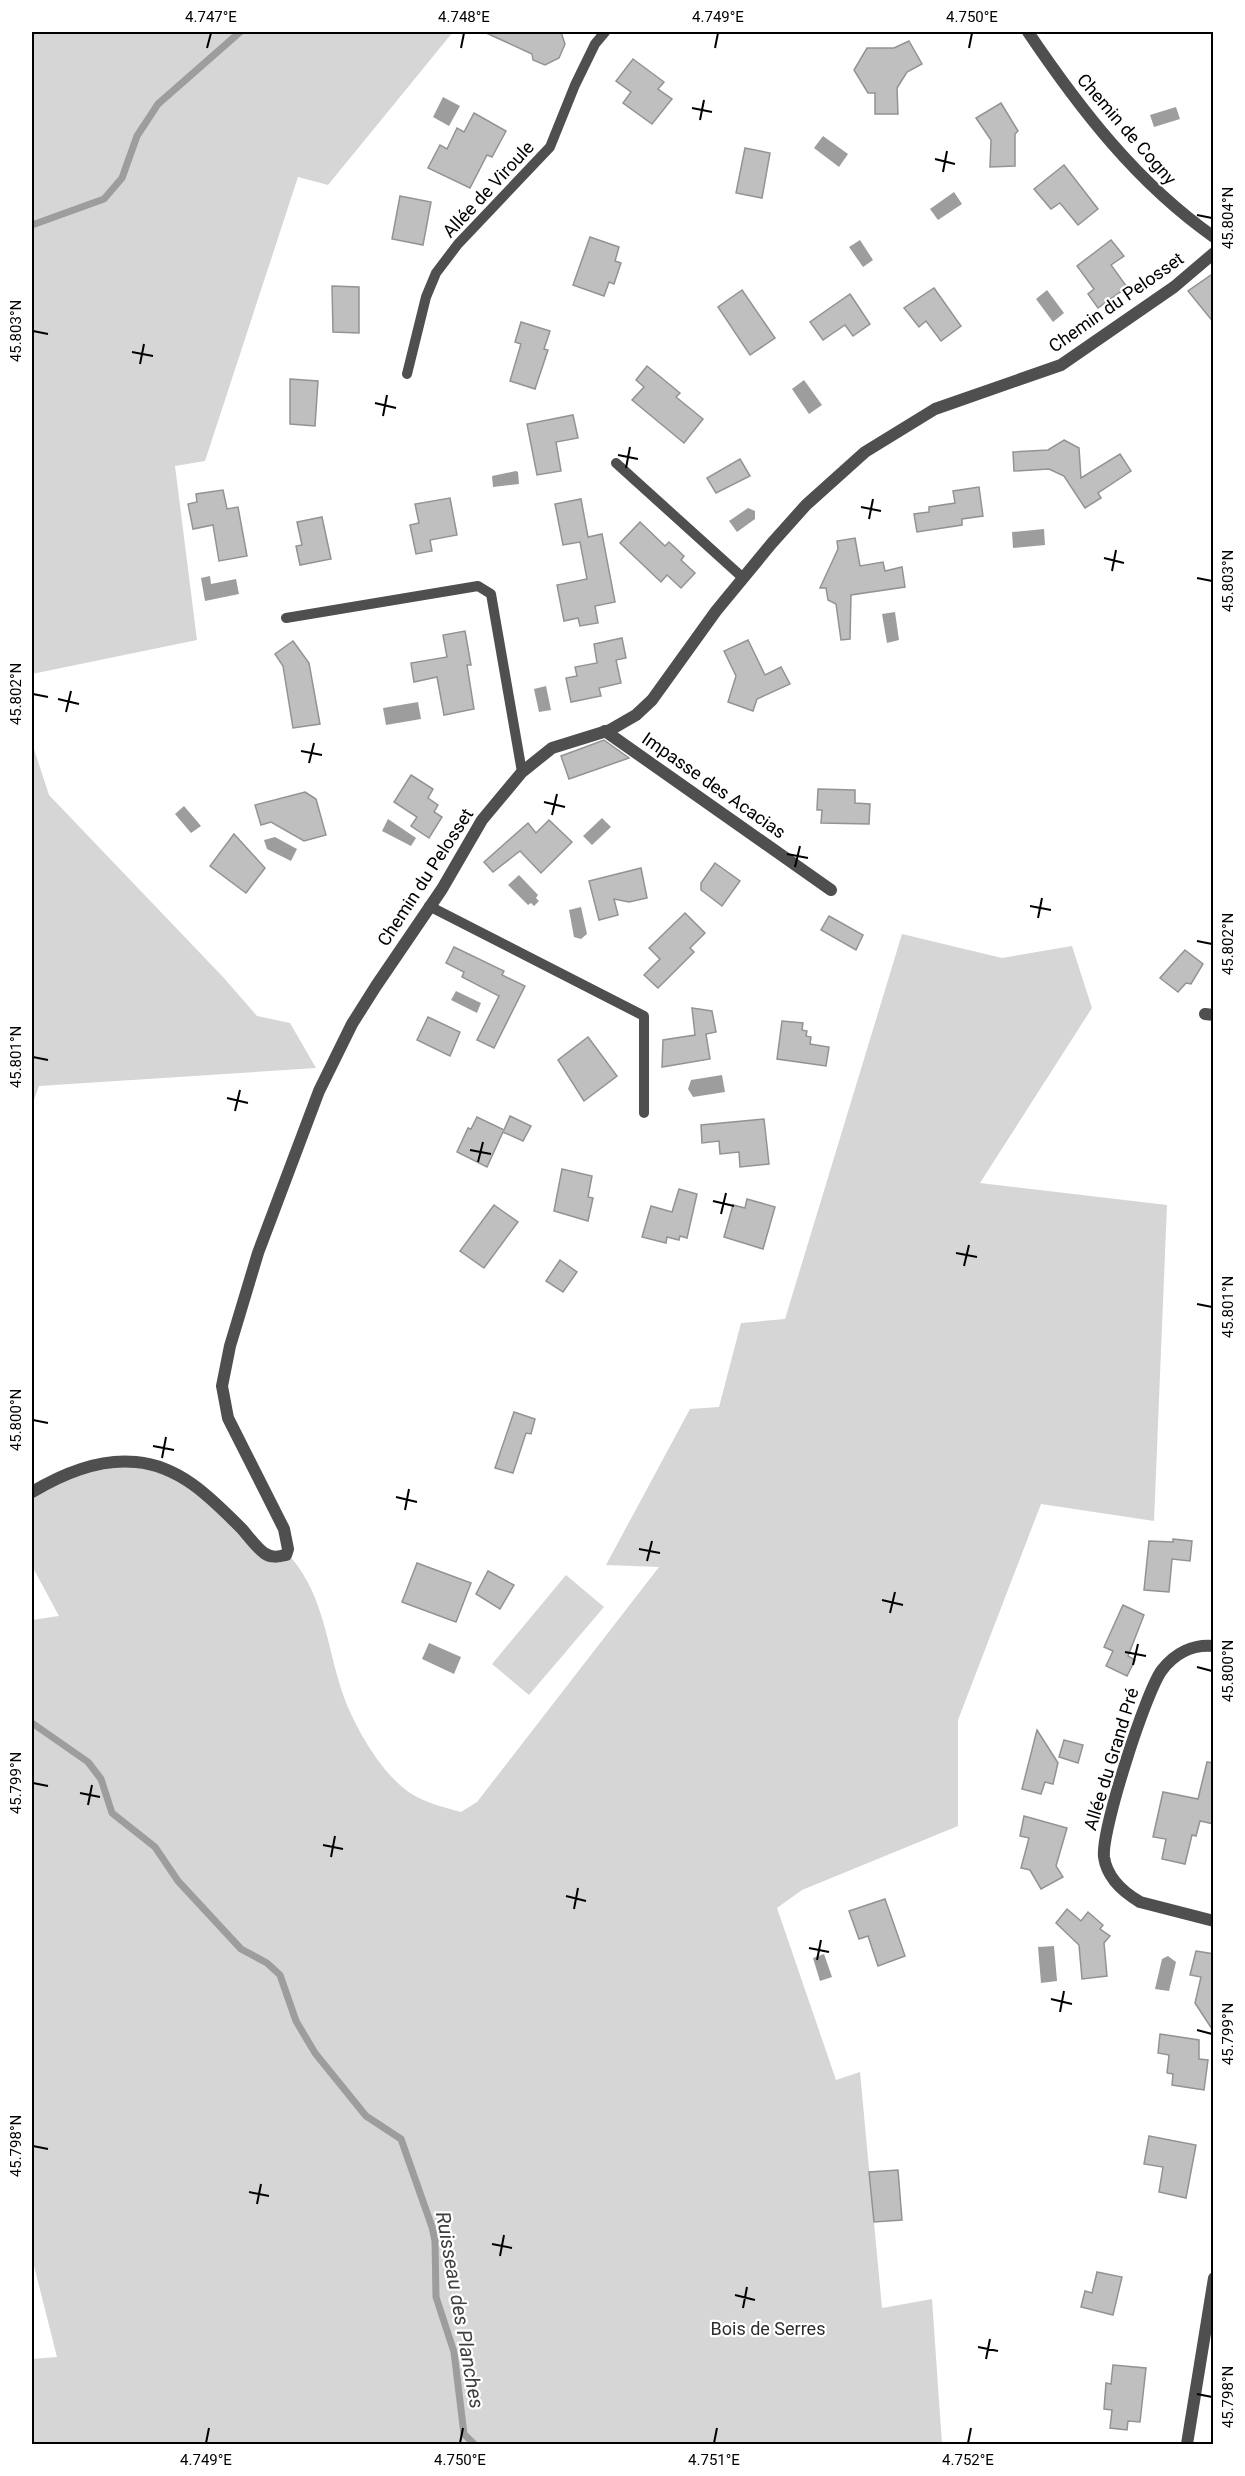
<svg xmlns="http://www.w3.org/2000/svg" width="1245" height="2476" viewBox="0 0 1245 2476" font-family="Roboto,sans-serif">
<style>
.green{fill:#d6d6d6}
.water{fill:#9d9d9d}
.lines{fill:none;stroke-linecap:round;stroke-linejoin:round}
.stream{stroke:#9d9d9d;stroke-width:7}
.building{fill:#bfbfbf;stroke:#939393;stroke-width:1.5}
.service{stroke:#4f4f4f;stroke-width:10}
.minor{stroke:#4f4f4f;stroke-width:12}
.tertiary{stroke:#4f4f4f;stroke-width:12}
.ticks{fill:none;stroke:#000;stroke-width:2}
.labels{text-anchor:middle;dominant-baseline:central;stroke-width:4.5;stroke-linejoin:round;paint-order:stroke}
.street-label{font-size:18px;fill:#000;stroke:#fff}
.park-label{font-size:18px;fill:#2d2d2d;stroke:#fff}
.water-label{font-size:20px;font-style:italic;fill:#3e3e3e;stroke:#fff}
.neatline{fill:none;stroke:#000;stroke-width:2}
.ticks-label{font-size:15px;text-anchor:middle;fill:#000}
</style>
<rect width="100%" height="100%" fill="#fff"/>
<!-- green -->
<g class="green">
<polygon points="32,32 453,32 328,185 298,177 205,461 175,466 197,640 32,674"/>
<polygon points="32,743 49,795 223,977 257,1016 290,1023 316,1068 39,1086 32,1105"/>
<path d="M902,934L1002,958L1072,946L1092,1008L980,1183L1167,1205L1154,1521L1041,1504L958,1720V1826L802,1890L777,1908L836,2080L860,2072L882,2308L932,2299L942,2444H32V2359L57,2357L32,2258V1620L59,1616L32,1566V1492L103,1464L171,1471L262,1552L287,1553C321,1589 326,1637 339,1682C349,1718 379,1772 410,1793C426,1803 443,1807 461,1812L477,1802L659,1567L606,1565L690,1409L719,1407L741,1323L785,1319Z"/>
<polygon points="566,1575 604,1607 529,1695 492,1664"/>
</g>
<!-- water -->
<g class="water">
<polygon points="443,97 460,106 449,126 433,117"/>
<polygon points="1176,107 1180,119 1154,127 1150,115"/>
<polygon points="823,136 848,154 839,167 814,148"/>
<polygon points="954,192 962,204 938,220 930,209"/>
<polygon points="860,240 873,260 863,267 849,247"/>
<polygon points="1047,290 1064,313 1053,322 1036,299"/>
<polygon points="804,380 822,405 809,414 792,389"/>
<polygon points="516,471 518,472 519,484 493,487 492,476"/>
<polygon points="748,508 755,511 755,519 737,532 729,521"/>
<polygon points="1044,529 1045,545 1013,548 1012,532"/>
<polygon points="210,576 211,584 236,579 239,594 205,601 201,578"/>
<polygon points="895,612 899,640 887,643 882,614"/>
<polygon points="546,686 551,710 539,712 534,689"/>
<polygon points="418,702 421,719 386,725 383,708"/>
<polygon points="184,806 201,826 191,833 175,814"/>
<polygon points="602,818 611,827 592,845 583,836"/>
<polygon points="388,819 416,838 411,846 382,831"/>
<polygon points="275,837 297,849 291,861 267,849 264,840"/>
<polygon points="519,875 538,895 536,898 539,901 534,906 531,903 528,905 508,885"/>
<polygon points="581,907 587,934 581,939 574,937 569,910"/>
<polygon points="456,991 481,1003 477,1013 451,1000"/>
<polygon points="722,1075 725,1092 693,1097 688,1089 691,1080"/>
<polygon points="429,1643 461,1657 454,1674 422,1659"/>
<polygon points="1054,1946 1057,1981 1041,1983 1038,1947"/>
<polygon points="824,1954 832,1977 820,1981 813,1958"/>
<polygon points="1168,1956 1176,1962 1169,1991 1155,1989 1162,1959"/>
</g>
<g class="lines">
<!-- stream -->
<g class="stream">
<polyline points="32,225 104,199 122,178 137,136 158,104 240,32"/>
<polyline points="32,1723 88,1762 101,1779 112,1813 155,1847 178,1881 241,1949 267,1963 280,1975 296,2021 315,2053 366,2116 401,2139 432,2227 435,2241 436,2297 454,2352 464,2434 474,2444"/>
</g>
</g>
<!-- building -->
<g class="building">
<polygon points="484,32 561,32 565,44 559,58 545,65 533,60 532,54"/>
<polygon points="909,41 922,64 907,72 897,88 898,114 875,114 875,93 868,93 854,70 867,48 894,48"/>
<polygon points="633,59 664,82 658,89 672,99 652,124 623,103 631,92 616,81"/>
<polygon points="1001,103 1018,131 1015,134 1015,166 990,167 991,140 976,118"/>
<polygon points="474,113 506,131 492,157 487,155 470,188 428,168 440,145 447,149 457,128 464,132"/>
<polygon points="745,148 770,153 762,198 736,193"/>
<polygon points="1064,165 1098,209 1078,225 1060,203 1051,209 1034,189"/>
<polygon points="400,196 431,202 423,245 392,239"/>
<polygon points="590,237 619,247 615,261 621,263 614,284 609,282 604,296 573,285"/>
<polygon points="1111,240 1124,256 1111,265 1127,287 1098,308 1088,294 1094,289 1077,266"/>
<polygon points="1214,273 1214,323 1188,291"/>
<polygon points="332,286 359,287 359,333 333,332"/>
<polygon points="934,288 961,326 941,341 926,321 919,327 904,308"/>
<polygon points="742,290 775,338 750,355 718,307"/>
<polygon points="850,294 870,324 853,336 845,325 823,340 810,322"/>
<polygon points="521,322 550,331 544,349 548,350 535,389 510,381 521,344 515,342"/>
<polygon points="647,366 680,393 676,397 703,419 684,443 632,400 644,387 636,380"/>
<polygon points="290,379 318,381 315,426 290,424"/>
<polygon points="573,415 578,438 556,442 561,471 537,475 527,424"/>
<polygon points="1064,440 1079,448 1081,478 1120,454 1131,471 1098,493 1101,498 1085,508 1064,476 1049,469 1014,471 1013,452 1048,450"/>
<polygon points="740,459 750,476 716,493 707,478"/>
<polygon points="979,487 983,516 962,519 962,525 917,532 914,514 929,512 929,507 955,503 953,491"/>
<polygon points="223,490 227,509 238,507 247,556 219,561 213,525 193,529 188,504 197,502 196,494"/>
<polygon points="450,498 457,535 430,540 432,551 416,554 410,525 419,523 415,504"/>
<polygon points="581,499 588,537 602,534 615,602 595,606 598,623 580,626 578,618 564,621 557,585 587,579 580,542 563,545 555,504"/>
<polygon points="322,517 331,559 300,565 296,546 302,545 297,522"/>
<polygon points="640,522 665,546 669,542 684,556 681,560 695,573 681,588 667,575 661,582 620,543"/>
<polygon points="855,538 860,566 883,562 885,571 902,567 905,587 851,595 850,639 841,640 836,604 828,600 826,588 820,588 838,549 837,541"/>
<polygon points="465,631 471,665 467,665 474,709 444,715 437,677 414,682 411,663 447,657 443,635"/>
<polygon points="622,638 626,658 616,660 621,683 599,688 601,696 571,702 566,678 577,676 575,667 597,663 594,644"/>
<polygon points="748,640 765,675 781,667 790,684 757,699 753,711 728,702 736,676 724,651"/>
<polygon points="293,641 309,663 320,724 293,728 283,666 275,654"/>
<polygon points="604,740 629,758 569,779 561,756"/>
<polygon points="411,775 433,789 428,798 438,805 434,812 442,817 429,838 411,826 417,817 394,802"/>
<polygon points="818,789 855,790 855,803 870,804 869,824 821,823 822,810 817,810"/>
<polygon points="305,792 316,799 326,835 304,841 271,822 261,825 255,805"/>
<polygon points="549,820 572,842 541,873 520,851 493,872 484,862 528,823 536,833"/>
<polygon points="234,834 265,868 246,893 210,866"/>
<polygon points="715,863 740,881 722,906 701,890 701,883"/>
<polygon points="641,868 647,898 629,902 614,899 618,915 599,920 589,881"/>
<polygon points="685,913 705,933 690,948 694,952 658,988 644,975 660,959 649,948"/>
<polygon points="829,916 863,935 856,950 821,930"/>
<polygon points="454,947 504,971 502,975 525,986 494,1048 477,1040 499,996 462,977 464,972 446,963"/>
<polygon points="1185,950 1203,964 1191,984 1186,983 1178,992 1160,978"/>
<polygon points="692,1008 712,1011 716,1032 706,1034 710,1059 662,1067 663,1040 695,1035"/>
<polygon points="428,1017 460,1032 450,1056 417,1040"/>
<polygon points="782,1021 803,1023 802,1030 807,1031 806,1036 811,1037 810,1044 829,1047 826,1066 777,1059"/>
<polygon points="588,1037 617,1076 584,1101 558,1060"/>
<polygon points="510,1116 531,1126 523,1141 503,1132 487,1167 457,1152 468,1128 471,1129 477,1117 504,1130"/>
<polygon points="764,1119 769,1164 740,1167 739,1152 720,1154 719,1141 702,1143 701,1125"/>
<polygon points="562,1169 592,1176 588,1197 593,1198 588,1221 554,1211"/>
<polygon points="679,1189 697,1194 687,1238 680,1236 679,1240 667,1237 666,1243 642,1237 651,1206 672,1212"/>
<polygon points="747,1199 775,1207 763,1249 724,1237 733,1205 745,1208"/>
<polygon points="494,1205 518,1222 484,1268 460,1251"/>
<polygon points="560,1260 577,1272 563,1292 546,1281"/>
<polygon points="514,1412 535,1419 531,1434 526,1433 513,1473 495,1468"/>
<polygon points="1173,1539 1192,1541 1190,1561 1172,1559 1169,1592 1144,1590 1149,1541 1173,1542"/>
<polygon points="417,1563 471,1583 456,1622 402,1602"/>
<polygon points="488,1571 514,1585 500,1609 476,1594"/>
<polygon points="1123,1605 1144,1615 1128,1656 1135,1660 1127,1676 1106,1666 1113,1651 1104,1647"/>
<polygon points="1037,1730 1058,1763 1053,1784 1045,1782 1041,1794 1022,1789"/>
<polygon points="1064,1740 1083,1745 1078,1763 1059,1757"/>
<polygon points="1207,1762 1214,1763 1214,1824 1200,1821 1196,1836 1192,1835 1185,1864 1162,1859 1166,1839 1153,1837 1163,1792 1198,1799"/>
<polygon points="1024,1816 1067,1828 1056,1866 1063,1877 1041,1889 1030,1870 1021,1868 1029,1838 1020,1836"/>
<polygon points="885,1899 905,1956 878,1966 868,1936 859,1939 849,1911"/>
<polygon points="1067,1909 1081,1921 1088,1912 1103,1925 1100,1929 1110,1936 1104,1943 1107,1976 1082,1979 1079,1945 1056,1923"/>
<polygon points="1196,1951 1214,1954 1214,2032 1195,2003 1201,1977 1190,1975"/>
<polygon points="1160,2034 1199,2040 1199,2059 1208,2060 1204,2090 1172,2085 1173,2074 1167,2073 1169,2055 1158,2053"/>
<polygon points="1149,2136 1196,2145 1186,2198 1159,2192 1163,2167 1144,2164"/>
<polygon points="898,2170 902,2220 874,2222 869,2172"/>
<polygon points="1097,2272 1122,2277 1113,2315 1081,2307 1085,2291 1092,2293"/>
<polygon points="1113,2365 1146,2368 1140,2422 1128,2421 1127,2430 1110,2428 1112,2410 1104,2409 1106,2383 1111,2384"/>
</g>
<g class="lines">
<!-- service -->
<g class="service">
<polyline points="407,374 426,297 436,273 458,244 550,147 575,85 595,44 605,32"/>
<polyline points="616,463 742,577"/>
<polyline points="286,618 478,586 491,594 522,772"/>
<polyline points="429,906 644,1016 644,1113"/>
</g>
<!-- minor -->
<g class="minor">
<polyline points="605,731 831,890"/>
<polyline points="1205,1014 1214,1015"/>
<path d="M32,1492C62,1474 99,1458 136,1462C181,1466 212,1499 242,1529C249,1537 256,1547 264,1553C271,1558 278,1557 286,1555L288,1549L284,1529L228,1418L222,1386L230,1346L258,1253L319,1091L352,1024L376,986L442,889L482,820L522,772L552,748L610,730L636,715L652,700L716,611L772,543L806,505L865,452L935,409L1061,365L1174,287L1214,253"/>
<path d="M1214,1646C1193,1644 1175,1653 1162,1670C1146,1691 1101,1831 1104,1857C1107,1878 1123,1892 1140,1902L1214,1921"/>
<polyline points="1187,2444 1214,2278"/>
</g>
<!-- tertiary -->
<path class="tertiary" d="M1028,32C1080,109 1137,183 1214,237"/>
</g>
<!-- ticks -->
<path class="ticks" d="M207,48L211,33M461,48L464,33M715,48L718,33M969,48L972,33M692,108L712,112M700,120L704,100M935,159L955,164M943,172L947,151M1197,215L1212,218M33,331L48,334M132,352L153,356M140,364L144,344M375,403L396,408M383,416L387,395M618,455L638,459M626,468L630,447M861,507L881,511M869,519L873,499M1104,558L1124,563M1112,571L1116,550M1197,578L1212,581M33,694L48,697M58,699L79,704M66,712L71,691M301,751L322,755M309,763L314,743M544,802L565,807M552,815L557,794M787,854L808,858M795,867L800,846M1030,906L1051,910M1038,918L1042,898M1197,941L1212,944M33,1057L48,1060M227,1098L248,1103M235,1111L240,1090M470,1150L491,1154M478,1162L483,1142M713,1201L734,1206M721,1214L726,1193M956,1253L977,1257M964,1266L969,1245M1197,1304L1212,1307M33,1420L48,1423M153,1446L174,1450M162,1458L166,1437M396,1497L417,1502M405,1510L409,1489M639,1549L660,1553M647,1561L652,1541M882,1600L903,1605M890,1613L895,1592M1125,1652L1146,1656M1133,1665L1138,1644M1197,1667L1212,1671M33,1783L48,1786M80,1793L100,1797M88,1805L92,1785M323,1845L343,1849M331,1857L335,1836M566,1896L586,1901M574,1909L578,1888M809,1948L829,1952M817,1960L821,1940M1051,1999L1072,2004M1060,2012L1064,1991M1197,2030L1212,2034M33,2146L48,2149M249,2192L269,2196M257,2204L261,2184M492,2244L512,2248M500,2256L504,2235M735,2295L755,2300M743,2308L747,2287M978,2347L998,2351M986,2359L990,2339M1197,2394L1212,2397M206,2443L209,2428M460,2443L463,2428M714,2443L717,2428M968,2443L971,2428"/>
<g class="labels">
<!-- street labels -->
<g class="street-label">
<text transform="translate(1127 129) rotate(49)">Chemin de Cogny</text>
<text transform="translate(488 189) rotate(-47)">Allée de Viroule</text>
<text transform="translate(1116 302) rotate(-35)">Chemin du Pelosset</text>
<text transform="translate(714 785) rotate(35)">Impasse des Acacias</text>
<text transform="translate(425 877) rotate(-57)">Chemin du Pelosset</text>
<text transform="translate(1111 1759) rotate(-73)">Allée du Grand Pré</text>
</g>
<!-- park labels -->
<g class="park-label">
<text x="768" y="2328">Bois de Serres</text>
</g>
<!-- water labels -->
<g class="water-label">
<text transform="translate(460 2310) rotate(80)">Ruisseau des Planches</text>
</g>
</g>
<!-- border -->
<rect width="1245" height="2476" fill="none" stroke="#ffffff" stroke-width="66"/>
<rect x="33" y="33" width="1179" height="2410" class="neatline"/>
<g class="ticks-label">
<text x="211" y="22">4.747°E</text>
<text x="464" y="22">4.748°E</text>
<text x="718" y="22">4.749°E</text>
<text x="972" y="22">4.750°E</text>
<text transform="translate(1228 218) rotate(-90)" y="5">45.804°N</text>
<text transform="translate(16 331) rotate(-90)" y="5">45.803°N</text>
<text transform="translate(1228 581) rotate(-90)" y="5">45.803°N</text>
<text transform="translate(16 694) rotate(-90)" y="5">45.802°N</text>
<text transform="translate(1228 944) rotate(-90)" y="5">45.802°N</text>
<text transform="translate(16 1057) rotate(-90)" y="5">45.801°N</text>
<text transform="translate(1228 1307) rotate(-90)" y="5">45.801°N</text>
<text transform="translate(16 1420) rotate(-90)" y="5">45.800°N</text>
<text transform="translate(1228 1671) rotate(-90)" y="5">45.800°N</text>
<text transform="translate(16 1783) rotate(-90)" y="5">45.799°N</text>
<text transform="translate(1228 2034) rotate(-90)" y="5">45.799°N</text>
<text transform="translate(16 2146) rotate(-90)" y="5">45.798°N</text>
<text transform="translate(1228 2397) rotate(-90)" y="5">45.798°N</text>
<text x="206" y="2465">4.749°E</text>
<text x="460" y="2465">4.750°E</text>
<text x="714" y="2465">4.751°E</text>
<text x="968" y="2465">4.752°E</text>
</g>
</svg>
